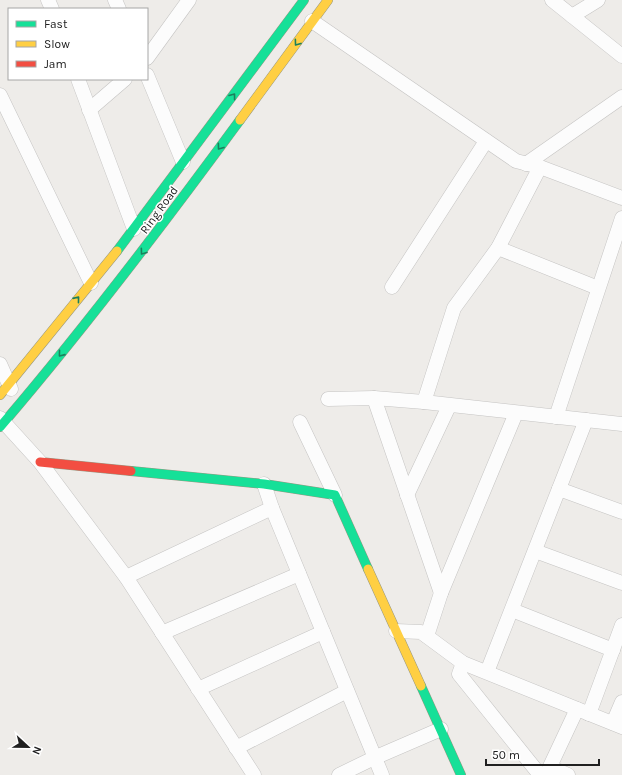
<svg xmlns="http://www.w3.org/2000/svg" width="622" height="775" viewBox="0 0 622 775" font-family="Karla,sans-serif">
<style>
.lines{fill:none;stroke-linecap:round;stroke-linejoin:round}
.street-casing{stroke:#c5c4c3;stroke-width:15}
.fast-casing{stroke:#979781;stroke-width:10}
.slow-casing{stroke:#979781;stroke-width:10}
.jam-casing{stroke:#979781;stroke-width:10}
.street{stroke:#fcfcfc;stroke-width:14}
.fast{stroke:#16e098;stroke-width:9}
.slow{stroke:#ffcf43;stroke-width:9}
.jam{stroke:#f24e42;stroke-width:9}
.oneway{stroke:#1b805c}
.labels{text-anchor:middle;dominant-baseline:central;stroke-width:3;stroke-linejoin:round;paint-order:stroke}
.street-label{font-size:12px;fill:#202020;stroke:#fff}
</style>
<rect width="100%" height="100%" fill="#eeece9"/>
<g class="lines">
<!-- street casing -->
<g class="street-casing">
<g id="street">
<polyline points="48,0 52,9"/>
<polyline points="115,0 119,9"/>
<polyline points="552,0 622,56"/>
<polyline points="572,16 598,0"/>
<polyline points="312,21 516,161 540,167 622,198"/>
<polyline points="147,58 189,0"/>
<polyline points="147,75 183,162"/>
<polyline points="78,79 134,229"/>
<polyline points="0,95 91,283"/>
<polyline points="89,110 125,79"/>
<polyline points="526,164 622,97"/>
<polyline points="498,248 598,288"/>
<polyline points="392,287 486,141"/>
<polyline points="0,364 11,389"/>
<polyline points="374,398 441,593"/>
<polyline points="328,399 374,398 424,402 622,424"/>
<polyline points="424,402 454,308 498,248 540,167"/>
<polyline points="556,417 622,218"/>
<polyline points="0,418 40,462 126,577 254,775"/>
<polyline points="300,422 335,495"/>
<polyline points="264,484 272,508 382,775"/>
<polyline points="559,489 622,512"/>
<polyline points="407,495 449,406"/>
<polyline points="535,551 622,583"/>
<polyline points="126,577 272,508"/>
<polyline points="512,610 613,650"/>
<polyline points="396,631 421,632 463,663 622,727"/>
<polyline points="162,633 299,574"/>
<polyline points="427,636 441,593 516,413"/>
<polyline points="463,663 459,674 540,775"/>
<polyline points="487,672 586,420"/>
<polyline points="198,689 323,632"/>
<polyline points="589,714 622,625"/>
<polyline points="613,723 622,702"/>
<polyline points="236,748 347,691"/>
<polyline points="550,767 568,775"/>
<polyline points="339,775 374,758 441,729"/>
<polyline points="546,775 577,709"/>
</g>
</g>
<!-- fast casing -->
<g class="fast-casing">
<g id="fast">
<polyline points="117,251 304,0"/>
<path d="M0,427C85,328 163,225 240,120"/>
<polyline points="131,471 264,484 335,495 368,569"/>
<polyline points="421,686 461,775"/>
</g>
</g>
<!-- slow casing -->
<g class="slow-casing">
<g id="slow">
<polyline points="240,120 328,0"/>
<polyline points="0,395 117,251"/>
<polyline points="368,569 421,686"/>
</g>
</g>
<!-- jam casing -->
<g class="jam-casing">
<polyline id="jam" points="40,462 131,471"/>
</g>
<!-- street -->
<use href="#street" class="street"/>
<!-- fast -->
<use href="#fast" class="fast"/>
<!-- slow -->
<use href="#slow" class="slow"/>
<!-- jam -->
<use href="#jam" class="jam"/>
</g>
<!-- one-way arrows -->
<defs><path id="oneway-chevron" d="M-2-3.5L2.5 0L-2 3.5" fill="none" stroke-width="1.6" stroke-linecap="round" stroke-linejoin="round"/></defs>
<g class="oneway">
<use href="#oneway-chevron" transform="translate(297 43) rotate(126)"/>
<use href="#oneway-chevron" transform="translate(233 96) rotate(-53)"/>
<use href="#oneway-chevron" transform="translate(220 147) rotate(126)"/>
<use href="#oneway-chevron" transform="translate(143 252) rotate(126)"/>
<use href="#oneway-chevron" transform="translate(77 299) rotate(-51)"/>
<use href="#oneway-chevron" transform="translate(61 354) rotate(129)"/>
</g>
<g class="labels">
<!-- street labels -->
<g class="street-label">
<text transform="translate(159 210) rotate(-54)">Ring Road</text>
</g>
</g>
<!-- legend -->
<rect x="8" y="8" width="140" height="72" fill="#ffffff" stroke="#a6a6a6"/>
<rect x="16" y="21" width="20" height="6" fill="#16e098" stroke="#a6a6a6"/>
<text x="44" y="28" font-size="12" fill="#202020">Fast</text>
<rect x="16" y="41" width="20" height="6" fill="#ffcf43" stroke="#a6a6a6"/>
<text x="44" y="48" font-size="12" fill="#202020">Slow</text>
<rect x="16" y="61" width="20" height="6" fill="#f24e42" stroke="#a6a6a6"/>
<text x="44" y="68" font-size="12" fill="#202020">Jam</text>
<!-- north arrow -->
<g transform="translate(28 747) rotate(112)" stroke="#ffffff" stroke-width="3" paint-order="stroke">
<path d="M0-3L7 15L0 10L-7 15Z" fill="#202020"/>
<text y="-6" font-size="11" font-weight="bold" text-anchor="middle" fill="#202020">N</text>
</g>
<!-- scale -->
<path d="M486 759v6h113v-6" fill="none" stroke="#202020" stroke-width="2"/>
<text x="492" y="759" font-size="12" fill="#202020" stroke="#ffffff" stroke-width="3" paint-order="stroke">50 m</text>
</svg>
